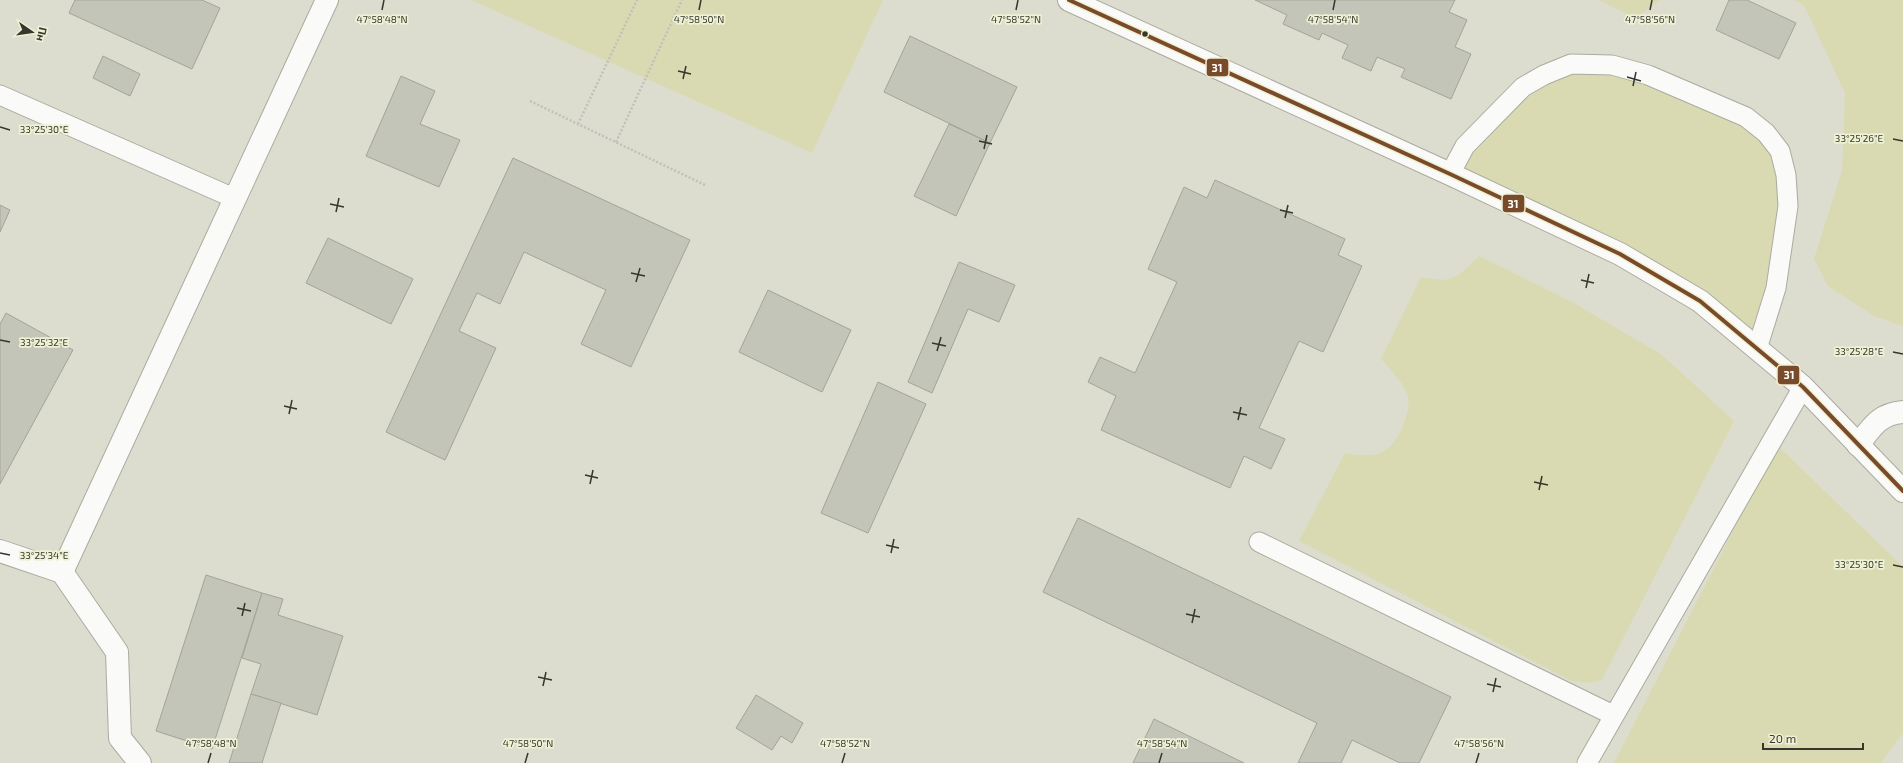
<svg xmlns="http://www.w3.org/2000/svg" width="1903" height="763" viewBox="0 0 1903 763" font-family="'Exo 2',sans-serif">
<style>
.green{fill:#d9dab2}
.building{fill:#c4c5b9;stroke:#a3a499}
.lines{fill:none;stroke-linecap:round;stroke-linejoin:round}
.lane-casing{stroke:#aaaba0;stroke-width:21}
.street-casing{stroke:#aaaba0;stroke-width:24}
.secondary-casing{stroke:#aaaba0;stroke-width:24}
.path{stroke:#c0c0bc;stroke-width:2.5;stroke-dasharray:2 2;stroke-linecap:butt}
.lane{stroke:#fafaf8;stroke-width:19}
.street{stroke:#fafaf8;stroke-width:22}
.secondary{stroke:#fafaf8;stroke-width:22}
.bus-1-casing{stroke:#eff1d5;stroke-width:7}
.bus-1{stroke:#7a4b2a;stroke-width:4}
.ticks{fill:none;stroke:#36362c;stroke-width:1.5}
.bus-dot{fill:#36362c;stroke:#eff1d5;stroke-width:1.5}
.ticks-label{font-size:10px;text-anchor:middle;fill:#36362c;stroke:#eff1d5;stroke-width:3.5;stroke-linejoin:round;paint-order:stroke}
.line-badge{stroke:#eff1d5;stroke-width:1.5}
.badge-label{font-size:11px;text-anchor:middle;font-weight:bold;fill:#fff}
</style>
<rect width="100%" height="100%" fill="#dcddce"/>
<!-- green -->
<g class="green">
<polygon points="471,0 883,0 812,153"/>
<polygon points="1599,0 1660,0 1635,18"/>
<polygon points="1794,0 1903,0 1903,326 1874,316 1828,286 1814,259 1842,171 1845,93 1804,5"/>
<polygon points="1612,65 1746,117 1786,175 1757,349 1700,301 1450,174 1544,75"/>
<path d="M1479,256L1572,302L1661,354L1734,421L1602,680L1586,683L1572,681L1299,541L1345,453C1377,459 1392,455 1404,423C1407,415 1410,405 1408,396C1405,384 1389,368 1381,359L1421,277C1454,284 1456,278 1479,256Z"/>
<polygon points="1777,445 1903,567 1903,732 1881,763 1614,763"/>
</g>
<!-- building -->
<g class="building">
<polygon points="75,0 202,0 220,8 192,69 69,13"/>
<polygon points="1255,0 1455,0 1449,12 1467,20 1455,47 1471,54 1451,99 1401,77 1405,69 1377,57 1371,71 1342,58 1348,45 1322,33 1319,40 1283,24 1287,15"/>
<polygon points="1729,0 1747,0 1796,23 1779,59 1716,30"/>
<polygon points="910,36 1017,87 990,143 884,92"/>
<polygon points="103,56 140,74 130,96 93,78"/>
<polygon points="401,76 435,91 420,124 460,140 439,187 366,156"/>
<polygon points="949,124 990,143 956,216 914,196"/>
<polygon points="513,158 690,240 631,367 581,344 606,290 524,252 500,304 477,293 459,331 496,348 445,460 386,432"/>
<polygon points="1215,180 1345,239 1338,255 1362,266 1323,352 1299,341 1259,428 1285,439 1271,469 1244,456 1230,488 1101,430 1116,396 1088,382 1100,357 1135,373 1177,282 1148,269 1184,187 1207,198"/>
<polygon points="0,205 10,210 0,232"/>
<polygon points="328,238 413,279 391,324 306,283"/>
<polygon points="959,262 1015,285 999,322 968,309 932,393 908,382"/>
<polygon points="768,290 851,330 822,392 739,352"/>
<polygon points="6,313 73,350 0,484 0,324"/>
<polygon points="878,382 926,404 868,533 821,513"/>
<polygon points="1078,518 1451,697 1419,763 1400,763 1352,740 1341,763 1298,763 1317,723 1043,592"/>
<polygon points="206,575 262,593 212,749 156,731"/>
<polygon points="262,593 283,599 278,615 343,636 317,715 251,694 261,664 242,658"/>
<polygon points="251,694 281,703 262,763 229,763"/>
<polygon points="756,695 803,723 792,743 781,736 772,750 736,728"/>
<polygon points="1154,719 1244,763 1133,763"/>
</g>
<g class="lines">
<!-- lane casing -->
<g class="lane-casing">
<g id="lane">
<polyline points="0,95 236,199"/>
<polyline points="1450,174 1465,146 1523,87 1544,75 1571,64 1612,65 1648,75 1746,117 1766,133 1780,151 1786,175 1788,206 1776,288 1757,349"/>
<polyline points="1259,542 1613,715"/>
<polyline points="1587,763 1803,387"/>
</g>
</g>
<!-- street casing -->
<g class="street-casing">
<g id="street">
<path d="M1858,445C1872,427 1879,414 1903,412"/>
<polyline points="0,551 62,572 117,652 120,738 140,763"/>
<polyline points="62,572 327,0"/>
</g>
</g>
<!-- secondary casing -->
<g class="secondary-casing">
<polyline id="secondary" points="1069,0 1450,174 1620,254 1700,301 1803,387 1903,491"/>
</g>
<!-- path -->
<g class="path">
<polyline points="530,101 705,185"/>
<polyline points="578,124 637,0"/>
<polyline points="616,142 682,0"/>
</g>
<!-- lane -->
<use href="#lane" class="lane"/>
<!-- street -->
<use href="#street" class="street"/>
<!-- secondary -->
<use href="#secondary" class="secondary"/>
<!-- bus-1 casing -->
<g class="bus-1-casing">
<polyline id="bus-1" points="1069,0 1450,174 1620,254 1700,301 1803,387 1903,491"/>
</g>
<!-- bus-1 -->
<use href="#bus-1" class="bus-1"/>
</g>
<!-- ticks -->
<path class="ticks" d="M382,10L384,0M699,10L701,0M1016,10L1018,0M1333,10L1335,0M1650,10L1652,0M678,71L691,74M1627,77L1641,81M683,79L686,66M1633,86L1636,72M0,127L10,130M1893,139L1903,141M979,141L992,144M984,149L987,135M330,204L344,207M1280,210L1293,213M336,212L339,198M1285,218L1288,205M631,273L645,276M1581,280L1594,283M636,282L640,268M1586,288L1589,274M0,340L10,342M932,343L946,346M937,351L941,337M1893,352L1903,354M284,406L297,409M1233,412L1247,415M289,414L292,400M1238,420L1241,407M585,475L598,478M1534,482L1548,485M590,484L593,470M1539,490L1542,476M886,545L899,548M0,553L10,555M891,553L894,539M1893,565L1903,567M237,608L251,611M1186,614L1200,617M242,616L245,603M1192,623L1195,609M538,677L552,680M1487,684L1501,687M543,686L546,672M1493,692L1496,678M208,763L211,753M525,763L528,753M842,763L845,753M1159,763L1162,753M1476,763L1479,753"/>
<!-- markers -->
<circle class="bus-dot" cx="1145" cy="34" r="3.5"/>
<g class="ticks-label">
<text x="382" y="23">47°58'48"N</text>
<text x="699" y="23">47°58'50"N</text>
<text x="1016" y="23">47°58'52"N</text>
<text x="1333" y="23">47°58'54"N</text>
<text x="1650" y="23">47°58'56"N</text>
<text x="44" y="133">33°25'30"E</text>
<text x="1859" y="142">33°25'26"E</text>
<text x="44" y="346">33°25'32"E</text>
<text x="1859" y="355">33°25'28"E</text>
<text x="44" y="559">33°25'34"E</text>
<text x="1859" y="568">33°25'30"E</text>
<text x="211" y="747">47°58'48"N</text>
<text x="528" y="747">47°58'50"N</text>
<text x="845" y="747">47°58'52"N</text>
<text x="1162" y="747">47°58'54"N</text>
<text x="1479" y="747">47°58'56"N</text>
</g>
<g class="line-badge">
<rect x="1206" y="58" width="23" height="19" rx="4" fill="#7a4b2a"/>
<rect x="1502" y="194" width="23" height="19" rx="4" fill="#7a4b2a"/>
<rect x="1777" y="365" width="23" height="20" rx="4" fill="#7a4b2a"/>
</g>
<g class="badge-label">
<text x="1217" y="72">31</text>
<text x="1513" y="208">31</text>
<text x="1789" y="379">31</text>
</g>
<!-- north arrow -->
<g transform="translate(32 32) rotate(103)" stroke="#eff1d5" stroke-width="3" paint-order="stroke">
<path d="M0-3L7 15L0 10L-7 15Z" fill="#36362c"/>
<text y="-6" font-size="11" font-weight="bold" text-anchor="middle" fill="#36362c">Пн</text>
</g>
<!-- scale -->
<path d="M1763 743v6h100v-6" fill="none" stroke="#36362c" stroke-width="2"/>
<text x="1769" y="743" font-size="12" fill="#36362c" stroke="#eff1d5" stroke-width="3" paint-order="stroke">20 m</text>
</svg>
